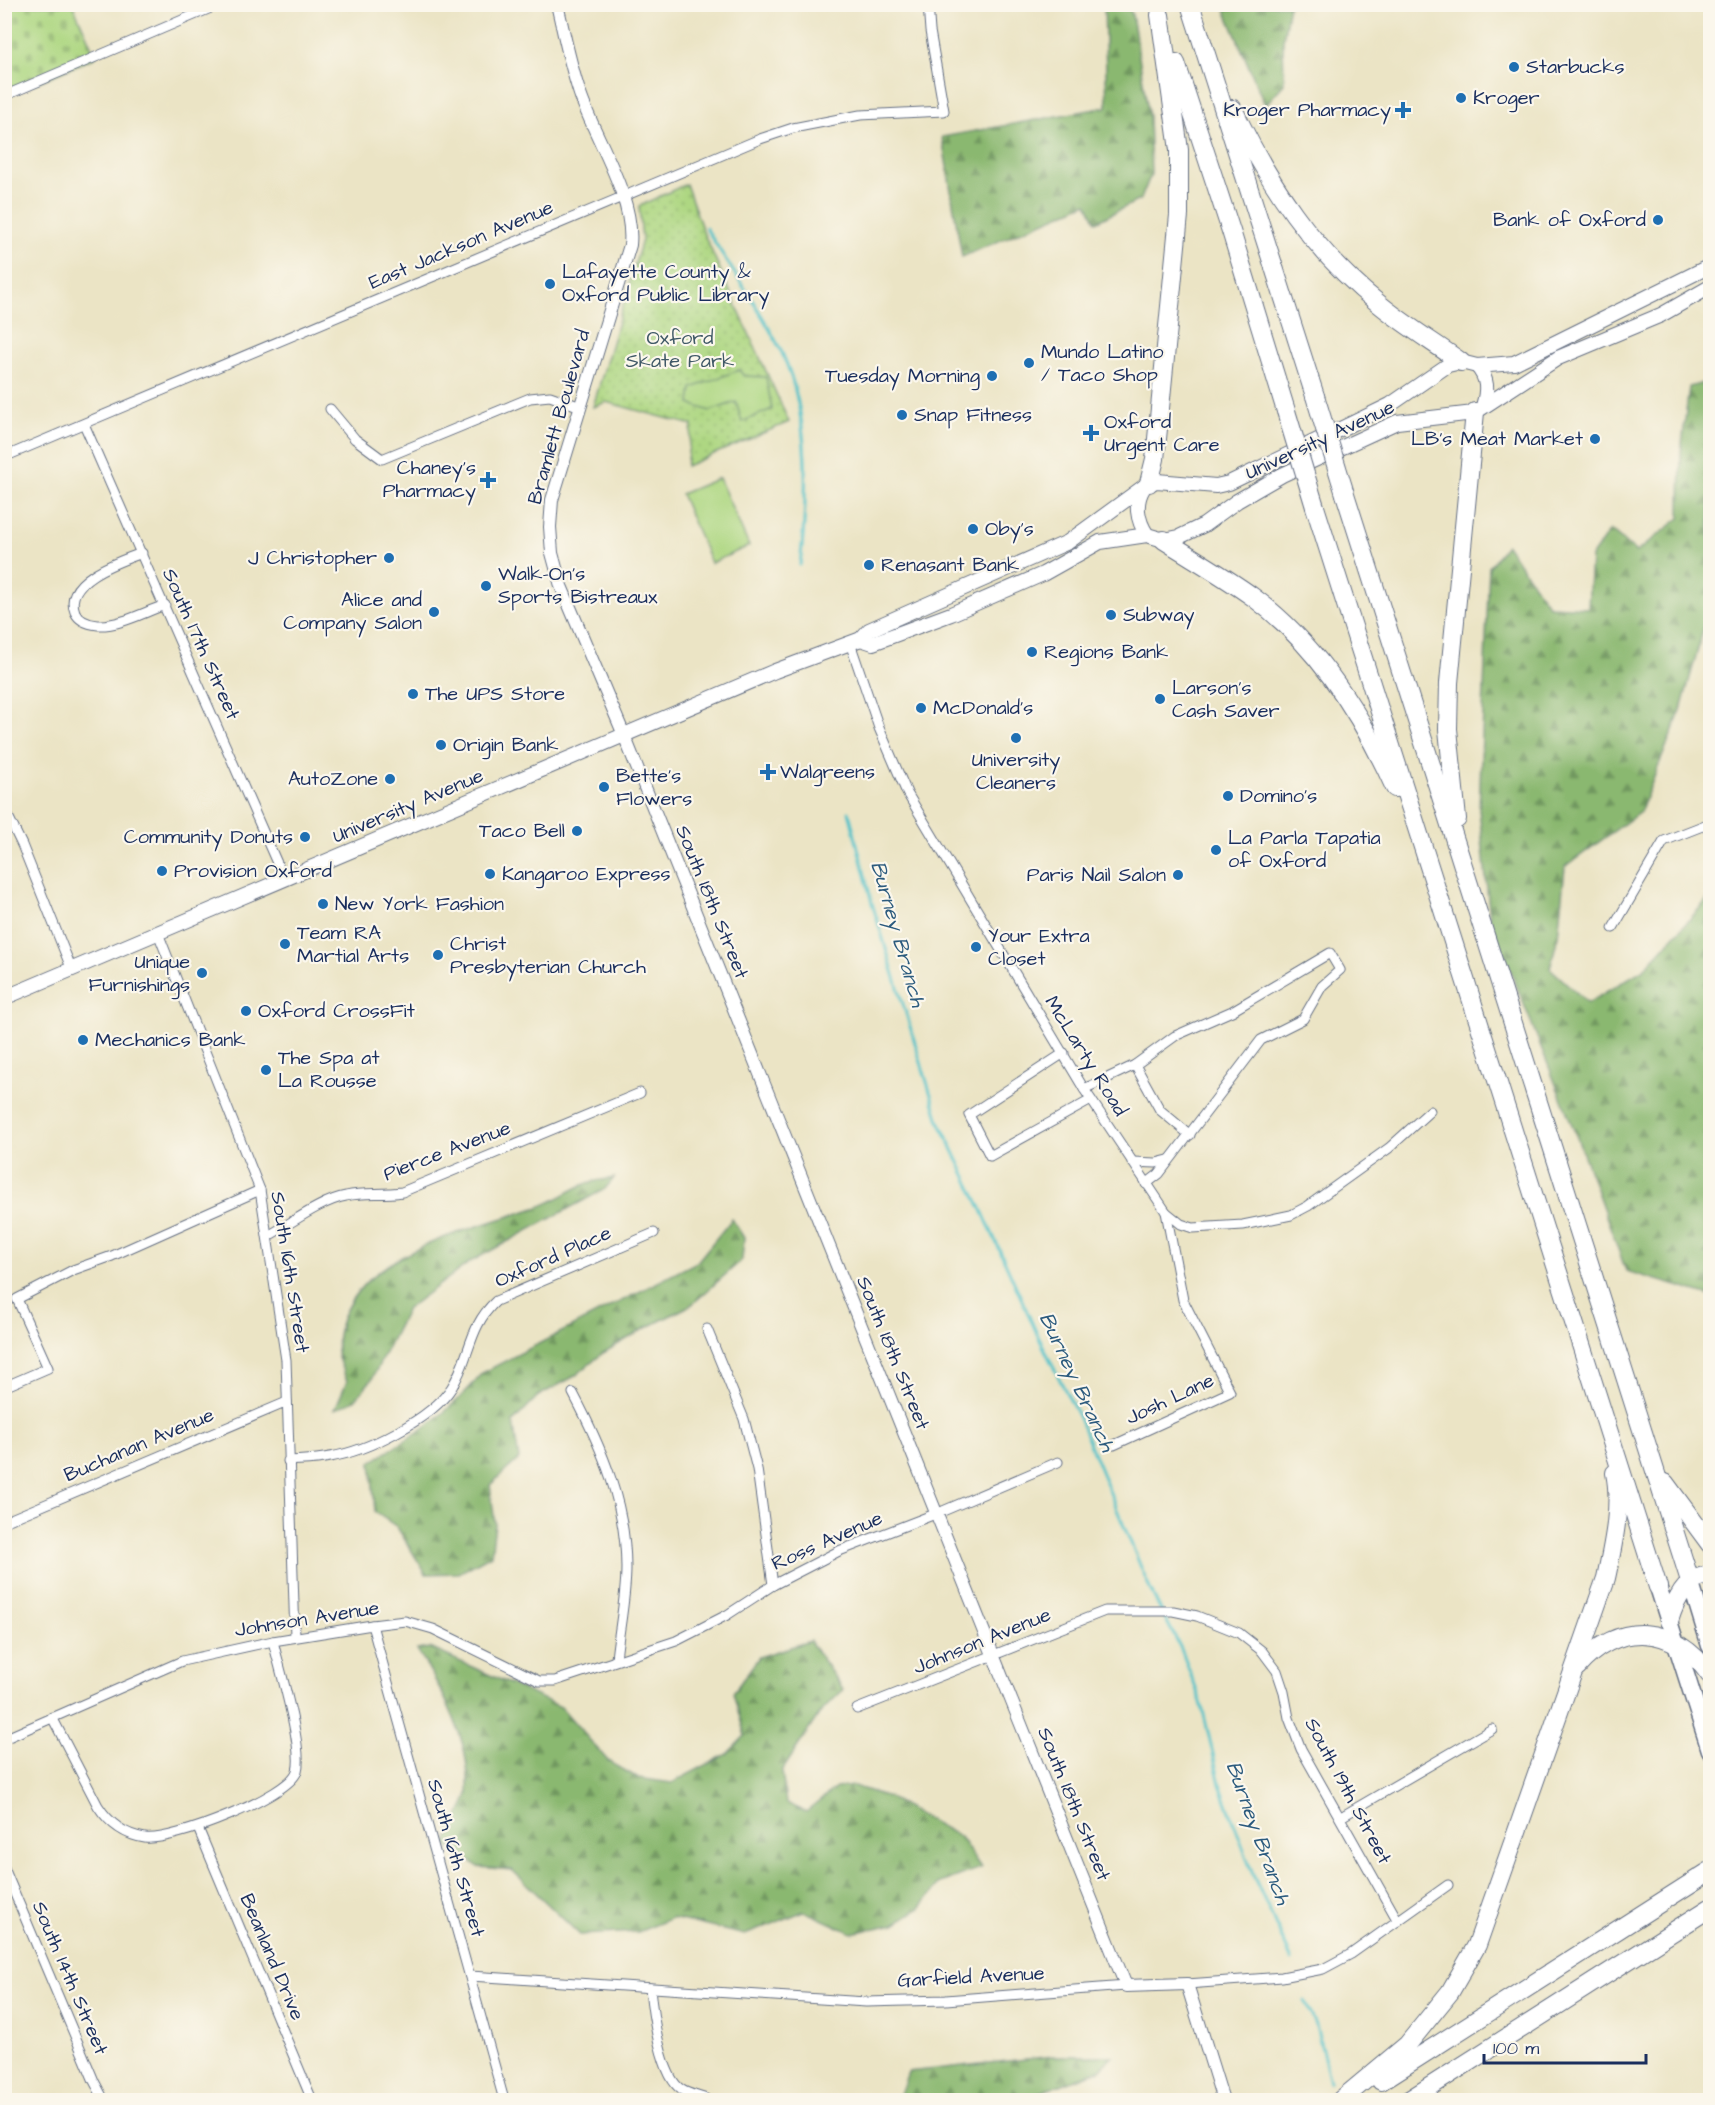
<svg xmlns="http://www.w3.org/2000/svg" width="1715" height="2105" viewBox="0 0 1715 2105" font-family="'Architects Daughter',sans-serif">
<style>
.grass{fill:url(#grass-dots);stroke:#648370;stroke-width:1.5}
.forest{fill:url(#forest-firs);stroke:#527467;stroke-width:1.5}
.cemetery{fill:url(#cemetery-stones);stroke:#648370;stroke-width:1.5}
.garden{fill:#aed782;stroke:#648370;stroke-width:1.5}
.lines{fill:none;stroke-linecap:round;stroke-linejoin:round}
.stream{stroke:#54c2c9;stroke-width:3}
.minor-casing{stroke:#646e82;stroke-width:11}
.tertiary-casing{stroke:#646e82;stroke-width:14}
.secondary-casing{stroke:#646e82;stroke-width:16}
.trunk-casing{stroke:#646e82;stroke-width:19}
.motorway-casing{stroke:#646e82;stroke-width:20}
.minor{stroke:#fff;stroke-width:9}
.tertiary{stroke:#fff;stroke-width:12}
.secondary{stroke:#fff;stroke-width:14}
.trunk{stroke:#fff;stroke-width:16}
.motorway{stroke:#fff;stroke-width:18}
.motorway-bridge-casing{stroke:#646e82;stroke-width:20;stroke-linecap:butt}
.motorway-bridge{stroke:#fff;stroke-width:18}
.poi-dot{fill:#1f6fb2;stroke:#fbf7ec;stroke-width:2}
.labels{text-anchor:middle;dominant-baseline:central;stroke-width:4.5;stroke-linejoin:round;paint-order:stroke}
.poi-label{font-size:20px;fill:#1b2f5e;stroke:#fbf7ec;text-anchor:start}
.street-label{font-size:20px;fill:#1b2f5e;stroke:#fbf7ec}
.park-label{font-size:20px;fill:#405967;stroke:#fbf7ec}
.water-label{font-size:21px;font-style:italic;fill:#2c5b7e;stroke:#fbf7ec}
</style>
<defs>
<pattern id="grass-dots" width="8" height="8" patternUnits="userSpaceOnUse" patternTransform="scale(1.5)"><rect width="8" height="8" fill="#aed782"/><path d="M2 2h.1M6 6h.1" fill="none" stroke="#95b973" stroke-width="1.8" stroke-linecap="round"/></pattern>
<pattern id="forest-firs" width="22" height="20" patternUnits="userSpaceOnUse" patternTransform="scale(1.5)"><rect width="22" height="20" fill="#8ab870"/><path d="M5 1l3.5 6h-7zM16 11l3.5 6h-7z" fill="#70965f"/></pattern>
<pattern id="cemetery-stones" width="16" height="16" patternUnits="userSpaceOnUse" patternTransform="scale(1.5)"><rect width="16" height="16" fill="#aed782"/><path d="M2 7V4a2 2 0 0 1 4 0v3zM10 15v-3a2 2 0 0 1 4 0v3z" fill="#95b973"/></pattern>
</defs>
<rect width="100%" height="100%" fill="#fbf7ec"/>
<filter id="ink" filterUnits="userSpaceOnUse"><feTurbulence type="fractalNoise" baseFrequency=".0167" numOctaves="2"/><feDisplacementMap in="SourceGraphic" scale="12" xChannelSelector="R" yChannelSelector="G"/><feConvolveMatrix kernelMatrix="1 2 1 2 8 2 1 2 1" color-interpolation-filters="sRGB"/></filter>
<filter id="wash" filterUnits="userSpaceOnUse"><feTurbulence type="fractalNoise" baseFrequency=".008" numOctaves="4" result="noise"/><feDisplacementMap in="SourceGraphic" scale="24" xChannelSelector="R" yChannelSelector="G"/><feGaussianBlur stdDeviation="1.35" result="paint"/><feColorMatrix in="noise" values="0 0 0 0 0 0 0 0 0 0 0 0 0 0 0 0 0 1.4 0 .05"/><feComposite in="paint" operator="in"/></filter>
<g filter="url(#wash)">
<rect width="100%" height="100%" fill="#ebe4c5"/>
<!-- grass -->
<polygon class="grass" points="686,184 704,234 789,422 686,466 692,425 606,402 593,407 642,240 639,206"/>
<!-- forest -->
<g class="forest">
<polygon points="1104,5 1128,5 1132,15 1149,117 1151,174 1141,199 1096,222 1087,203 962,257 942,137 1107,107"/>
<polygon points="1223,5 1289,5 1283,40 1284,84 1265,105"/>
<polygon points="1710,381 1710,605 1681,710 1640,812 1565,867 1558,936 1550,968 1588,1003 1644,969 1710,897 1710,1296 1626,1271 1580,1145 1490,919 1479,809 1489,567 1506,545 1549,606 1588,608 1591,557 1610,530 1636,552 1680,518 1681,452 1689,387"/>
<path d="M614,1178L605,1189L470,1262L407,1309L372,1379L355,1400L335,1409L347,1381C344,1372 337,1360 337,1351C335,1255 469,1231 538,1207C554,1202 568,1191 583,1185C592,1180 604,1180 614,1178Z"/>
<path d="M732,1219L744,1238L742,1260L691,1305L644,1329L603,1353L575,1376L538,1396L513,1422L519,1459L490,1485L495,1524L491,1555L459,1573L426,1574L397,1527L375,1512L371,1462C413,1436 451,1413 482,1373L697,1262Z"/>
<path d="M810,1641L843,1690L819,1714L782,1771L786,1803L806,1812L836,1788L854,1786L888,1797L960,1837L981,1868L940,1883L920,1908L895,1924L852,1933L804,1911L745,1935L672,1918L638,1932L580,1935L512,1870L479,1867L446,1845C450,1833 467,1803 468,1793C471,1742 444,1692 417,1650L430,1648L561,1707L608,1761L638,1778L672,1783L727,1754L745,1736L733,1693L759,1657Z"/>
<polygon points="1054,2056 1113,2056 1100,2070 1036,2094 1030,2100 898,2100 908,2072"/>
</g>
<!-- cemetery -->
<polygon class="cemetery" points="5,5 73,5 96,57 5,96"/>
<!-- garden -->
<g class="garden">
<polygon points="739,370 744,376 766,377 772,409 742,422 736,402 710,411 690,404 692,388"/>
<polygon points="719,478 749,546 711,563 681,494"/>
</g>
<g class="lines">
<!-- stream -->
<g class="stream">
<path d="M706,228C731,270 761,309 782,353C811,416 808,498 800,565"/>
<polyline points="849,812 872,903 939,1121 980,1206 1038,1336 1079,1418 1150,1589 1181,1649 1201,1702 1220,1784 1253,1875 1292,1960"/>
<polyline points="1305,2001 1316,2025 1330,2082"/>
</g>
</g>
</g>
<g filter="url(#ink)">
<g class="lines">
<!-- minor casing -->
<g class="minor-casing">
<g id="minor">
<polyline points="4,96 220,4"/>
<polyline points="330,409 355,439 382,459 530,398 550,396 581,407"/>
<polyline points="84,424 284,879"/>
<polyline points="4,457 760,139 793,128 860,115 944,111 930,31 928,4"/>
<path d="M142,553C120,561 62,580 75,612C79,621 87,624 98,625C120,626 144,612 165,605"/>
<polyline points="850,643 879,728 907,793 1084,1089 1166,1212 1181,1224 1193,1228 1243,1225 1291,1215 1308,1206 1389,1148 1430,1111"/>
<polyline points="4,808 22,845 72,970"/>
<polyline points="1613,928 1664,841 1710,823"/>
<polyline points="158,933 260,1190 286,1360 295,1636"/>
<polyline points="1064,1053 969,1115 990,1156 1091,1100"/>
<polyline points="1135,1065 1160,1110 1190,1135"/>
<polyline points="1084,1089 1135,1065 1175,1036 1232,1011 1330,953 1340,970 1322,986 1303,1019 1261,1040 1159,1174 1146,1184"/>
<polyline points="1132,1162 1156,1163 1168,1160"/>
<path d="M268,1236C290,1224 322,1200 346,1196C364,1192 383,1195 402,1192L640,1093"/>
<polyline points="707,1329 744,1419 757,1469 773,1585"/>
<polyline points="4,1387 48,1368 17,1299 73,1270 112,1256 260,1190"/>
<path d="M573,1393C602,1448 626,1504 626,1568C626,1598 619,1629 616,1659"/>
<polyline points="1114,1445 1230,1392 1183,1300 1166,1212"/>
<path d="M288,1461C302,1460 316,1460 330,1457C367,1451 432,1419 452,1387C471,1356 468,1327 496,1301L654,1233"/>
<polyline points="4,1522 287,1402"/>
<polyline points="372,1625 504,2100"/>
<polyline points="857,1709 1105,1611 1173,1611 1197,1616 1239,1633 1262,1651 1277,1671 1284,1692 1289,1718 1301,1749 1398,1921"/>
<path d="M52,1717L98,1806C109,1823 125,1835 145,1838C172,1842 290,1796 297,1771C304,1748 279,1667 273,1641"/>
<polyline points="4,1739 182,1661 273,1641 372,1625 405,1621 433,1629 539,1681 555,1681 676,1641 727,1615 773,1585 839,1551 943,1511 1058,1462"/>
<polyline points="1341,1817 1492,1729"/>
<polyline points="198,1828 312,2100"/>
<polyline points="4,1868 94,2081 104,2100"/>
<polyline points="470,1976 866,2002 946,2000 1126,1986"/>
<polyline points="1187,1984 1282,1977 1323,1969 1351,1954 1448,1885"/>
<path d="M650,1988C652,2010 661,2078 682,2090C690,2095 700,2096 708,2100"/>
</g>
</g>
<!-- tertiary casing -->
<g class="tertiary-casing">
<path id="tertiary" d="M557,4C564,34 570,65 580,94C595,139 635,197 630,245L552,500L550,527L552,553L561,586L624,735L1126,1986L1187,1984L1223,2100"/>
</g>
<!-- secondary casing -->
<g class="secondary-casing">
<g id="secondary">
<path d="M1477,366C1488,379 1488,390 1483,406"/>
<path d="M1144,487C1134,502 1137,520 1147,535"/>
<polyline points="861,639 873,643 951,614 1043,574 1100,542 1147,535 1164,540 1179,537 1204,525 1237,501 1282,475 1397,422 1474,413 1558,358 1661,315 1710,287"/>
<polyline points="4,998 775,671 861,639 869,630 1068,542 1149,483 1157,481 1216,486 1229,483 1390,405 1448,365 1461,362 1477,366 1514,363 1710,266"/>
</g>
</g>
<!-- trunk casing -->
<g class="trunk-casing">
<g id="trunk">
<polyline points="1691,1584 1710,1646"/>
<polyline points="1658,1587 1710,1750"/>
</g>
</g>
<!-- motorway casing -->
<g class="motorway-casing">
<g id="motorway">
<polyline points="1190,4 1315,396"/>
<polyline points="1176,63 1231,231 1286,411"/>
<path d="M1233,109C1269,184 1312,250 1378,303C1403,324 1433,342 1461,362"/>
<polyline points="1149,483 1155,459 1179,215 1179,150 1160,15"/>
<polyline points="1345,494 1691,1584"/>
<polyline points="1315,507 1658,1587"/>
<path d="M1164,540C1194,559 1224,576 1253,597C1318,645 1362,715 1395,788"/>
<polyline points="1457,819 1448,729 1449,683 1475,412"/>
<polyline points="1665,1483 1710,1544"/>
<path d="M1669,1621C1675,1601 1686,1576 1710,1575"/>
<path d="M1577,1667C1619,1620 1674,1624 1710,1675"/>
<polyline points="1381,2081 1710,1871"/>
<path d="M1341,2100L1407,2045L1450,1992L1477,1945L1606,1578C1613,1545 1622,1506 1615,1473"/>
<polyline points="1409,2100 1710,1908"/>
</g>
</g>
<!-- minor -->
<use href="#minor" class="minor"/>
<!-- tertiary -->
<use href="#tertiary" class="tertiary"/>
<!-- secondary -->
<use href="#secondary" class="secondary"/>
<!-- trunk -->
<use href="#trunk" class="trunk"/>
<!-- motorway -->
<use href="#motorway" class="motorway"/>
<!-- motorway-bridge casing -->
<g class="motorway-bridge-casing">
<g id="motorway-bridge">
<polyline points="1315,396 1345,494"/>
<polyline points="1286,411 1315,507"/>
</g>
</g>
<!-- motorway-bridge -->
<use href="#motorway-bridge" class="motorway-bridge"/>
</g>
</g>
<!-- markers -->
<g class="poi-dot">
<circle cx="1514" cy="67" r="6"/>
<circle cx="1461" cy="98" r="6"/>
<path d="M1400 101h6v6h6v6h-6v6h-6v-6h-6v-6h6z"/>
<circle cx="1658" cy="220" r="6"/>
<circle cx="550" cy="284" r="6"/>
<circle cx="1029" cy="363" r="6"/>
<circle cx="992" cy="376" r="6"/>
<circle cx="902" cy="415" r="6"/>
<path d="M1088 424h6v6h6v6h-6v6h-6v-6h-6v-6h6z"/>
<circle cx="1595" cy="439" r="6"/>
<path d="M485 471h6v6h6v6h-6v6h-6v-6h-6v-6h6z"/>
<circle cx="973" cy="529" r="6"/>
<circle cx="389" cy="558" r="6"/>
<circle cx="869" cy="565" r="6"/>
<circle cx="486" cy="586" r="6"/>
<circle cx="434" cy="612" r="6"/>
<circle cx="1111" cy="615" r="6"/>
<circle cx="1032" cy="652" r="6"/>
<circle cx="413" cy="694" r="6"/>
<circle cx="1160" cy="699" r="6"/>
<circle cx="921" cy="708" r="6"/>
<circle cx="1016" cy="738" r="6"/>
<circle cx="441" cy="745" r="6"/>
<path d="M765 763h6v6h6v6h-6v6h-6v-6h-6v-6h6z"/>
<circle cx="390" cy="779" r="6"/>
<circle cx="604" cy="787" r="6"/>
<circle cx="1228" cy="796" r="6"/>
<circle cx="577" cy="831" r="6"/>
<circle cx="305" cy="837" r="6"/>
<circle cx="1216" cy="850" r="6"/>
<circle cx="162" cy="871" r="6"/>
<circle cx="490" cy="874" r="6"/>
<circle cx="1178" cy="875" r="6"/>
<circle cx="323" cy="904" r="6"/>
<circle cx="285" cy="944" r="6"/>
<circle cx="976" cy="947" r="6"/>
<circle cx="438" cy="955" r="6"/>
<circle cx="202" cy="973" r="6"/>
<circle cx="246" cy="1011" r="6"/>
<circle cx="83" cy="1040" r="6"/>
<circle cx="266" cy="1070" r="6"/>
</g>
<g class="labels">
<!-- poi labels -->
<g class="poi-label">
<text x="1526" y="67">Starbucks</text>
<text x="1473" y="98">Kroger</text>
<text x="1391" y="110" text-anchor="end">Kroger Pharmacy</text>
<text x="1646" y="220" text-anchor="end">Bank of Oxford</text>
<text x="562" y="272">Lafayette County &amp;<tspan x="562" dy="23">Oxford Public Library</tspan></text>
<text x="1041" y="352">Mundo Latino<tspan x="1041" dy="23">/ Taco Shop</tspan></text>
<text x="980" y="376" text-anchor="end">Tuesday Morning</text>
<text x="914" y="415">Snap Fitness</text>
<text x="1104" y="422">Oxford<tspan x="1104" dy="23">Urgent Care</tspan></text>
<text x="1583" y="439" text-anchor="end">LB's Meat Market</text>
<text x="476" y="468" text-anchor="end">Chaney's<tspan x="476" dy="23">Pharmacy</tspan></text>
<text x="985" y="529">Oby's</text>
<text x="377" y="558" text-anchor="end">J Christopher</text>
<text x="881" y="565">Renasant Bank</text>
<text x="498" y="574">Walk-On's<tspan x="498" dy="23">Sports Bistreaux</tspan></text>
<text x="422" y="600" text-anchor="end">Alice and<tspan x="422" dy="23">Company Salon</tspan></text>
<text x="1123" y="615">Subway</text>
<text x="1044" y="652">Regions Bank</text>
<text x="1172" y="688">Larson's<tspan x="1172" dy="23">Cash Saver</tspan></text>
<text x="425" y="694">The UPS Store</text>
<text x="933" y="708">McDonald's</text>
<text x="453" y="745">Origin Bank</text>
<text x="1016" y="760" text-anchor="middle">University<tspan x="1016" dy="23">Cleaners</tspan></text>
<text x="780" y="772">Walgreens</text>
<text x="616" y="776">Bette's<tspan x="616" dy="23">Flowers</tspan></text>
<text x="378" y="779" text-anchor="end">AutoZone</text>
<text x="1240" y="796">Domino's</text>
<text x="565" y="831" text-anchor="end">Taco Bell</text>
<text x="293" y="837" text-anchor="end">Community Donuts</text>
<text x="1228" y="838">La Parla Tapatia<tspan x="1228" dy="23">of Oxford</tspan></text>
<text x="174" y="871">Provision Oxford</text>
<text x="502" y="874">Kangaroo Express</text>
<text x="1166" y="875" text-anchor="end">Paris Nail Salon</text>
<text x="335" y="904">New York Fashion</text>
<text x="297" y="933">Team RA<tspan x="297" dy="23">Martial Arts</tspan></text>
<text x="988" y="936">Your Extra<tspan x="988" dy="23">Closet</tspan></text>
<text x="450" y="944">Christ<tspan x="450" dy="23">Presbyterian Church</tspan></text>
<text x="190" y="962" text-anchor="end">Unique<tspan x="190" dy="23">Furnishings</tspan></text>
<text x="258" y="1011">Oxford CrossFit</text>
<text x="95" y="1040">Mechanics Bank</text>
<text x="278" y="1058">The Spa at<tspan x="278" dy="23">La Rousse</tspan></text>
</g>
<!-- street labels -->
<g class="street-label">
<text transform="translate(461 245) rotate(-23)">East Jackson Avenue</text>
<text transform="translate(559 417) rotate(-74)">Bramlett Boulevard</text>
<text transform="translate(1320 440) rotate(-25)">University Avenue</text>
<text transform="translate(201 644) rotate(66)">South 17th Street</text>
<text transform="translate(408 806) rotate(-23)">University Avenue</text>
<text transform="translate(712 902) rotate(68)">South 18th Street</text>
<text transform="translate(1086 1056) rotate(58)">McLarty Road</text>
<text transform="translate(447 1151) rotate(-21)">Pierce Avenue</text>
<text transform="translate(553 1257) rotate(-24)">Oxford Place</text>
<text transform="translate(290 1272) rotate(81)">South 16th Street</text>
<text transform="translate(893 1353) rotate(68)">South 18th Street</text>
<text transform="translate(1170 1399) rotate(-25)">Josh Lane</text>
<text transform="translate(139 1445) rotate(-23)">Buchanan Avenue</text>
<text transform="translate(827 1541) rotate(-24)">Ross Avenue</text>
<text transform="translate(307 1619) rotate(-9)">Johnson Avenue</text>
<text transform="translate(982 1641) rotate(-22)">Johnson Avenue</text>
<text transform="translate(1348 1791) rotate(62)">South 19th Street</text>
<text transform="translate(1074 1804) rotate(68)">South 18th Street</text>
<text transform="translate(456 1858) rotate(74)">South 16th Street</text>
<text transform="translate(272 1957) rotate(67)">Beanland Drive</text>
<text transform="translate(971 1977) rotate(-3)">Garfield Avenue</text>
<text transform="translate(70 1978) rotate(67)">South 14th Street</text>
</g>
<!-- park labels -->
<g class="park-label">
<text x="680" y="338">Oxford<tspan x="680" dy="23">Skate Park</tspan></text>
</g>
<!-- water labels -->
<g class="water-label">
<text transform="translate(898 934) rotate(74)">Burney Branch</text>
<text transform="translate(1077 1382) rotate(65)">Burney Branch</text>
<text transform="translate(1258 1833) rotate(70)">Burney Branch</text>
</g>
</g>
<!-- margin -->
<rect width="1715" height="2105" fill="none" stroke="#fbf7ec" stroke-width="24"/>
<!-- scale -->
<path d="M1484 2054v9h162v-9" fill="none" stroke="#1b2f5e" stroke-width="3"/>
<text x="1493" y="2054" font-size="18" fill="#1b2f5e" stroke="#fbf7ec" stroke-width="4.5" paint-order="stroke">100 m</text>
</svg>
